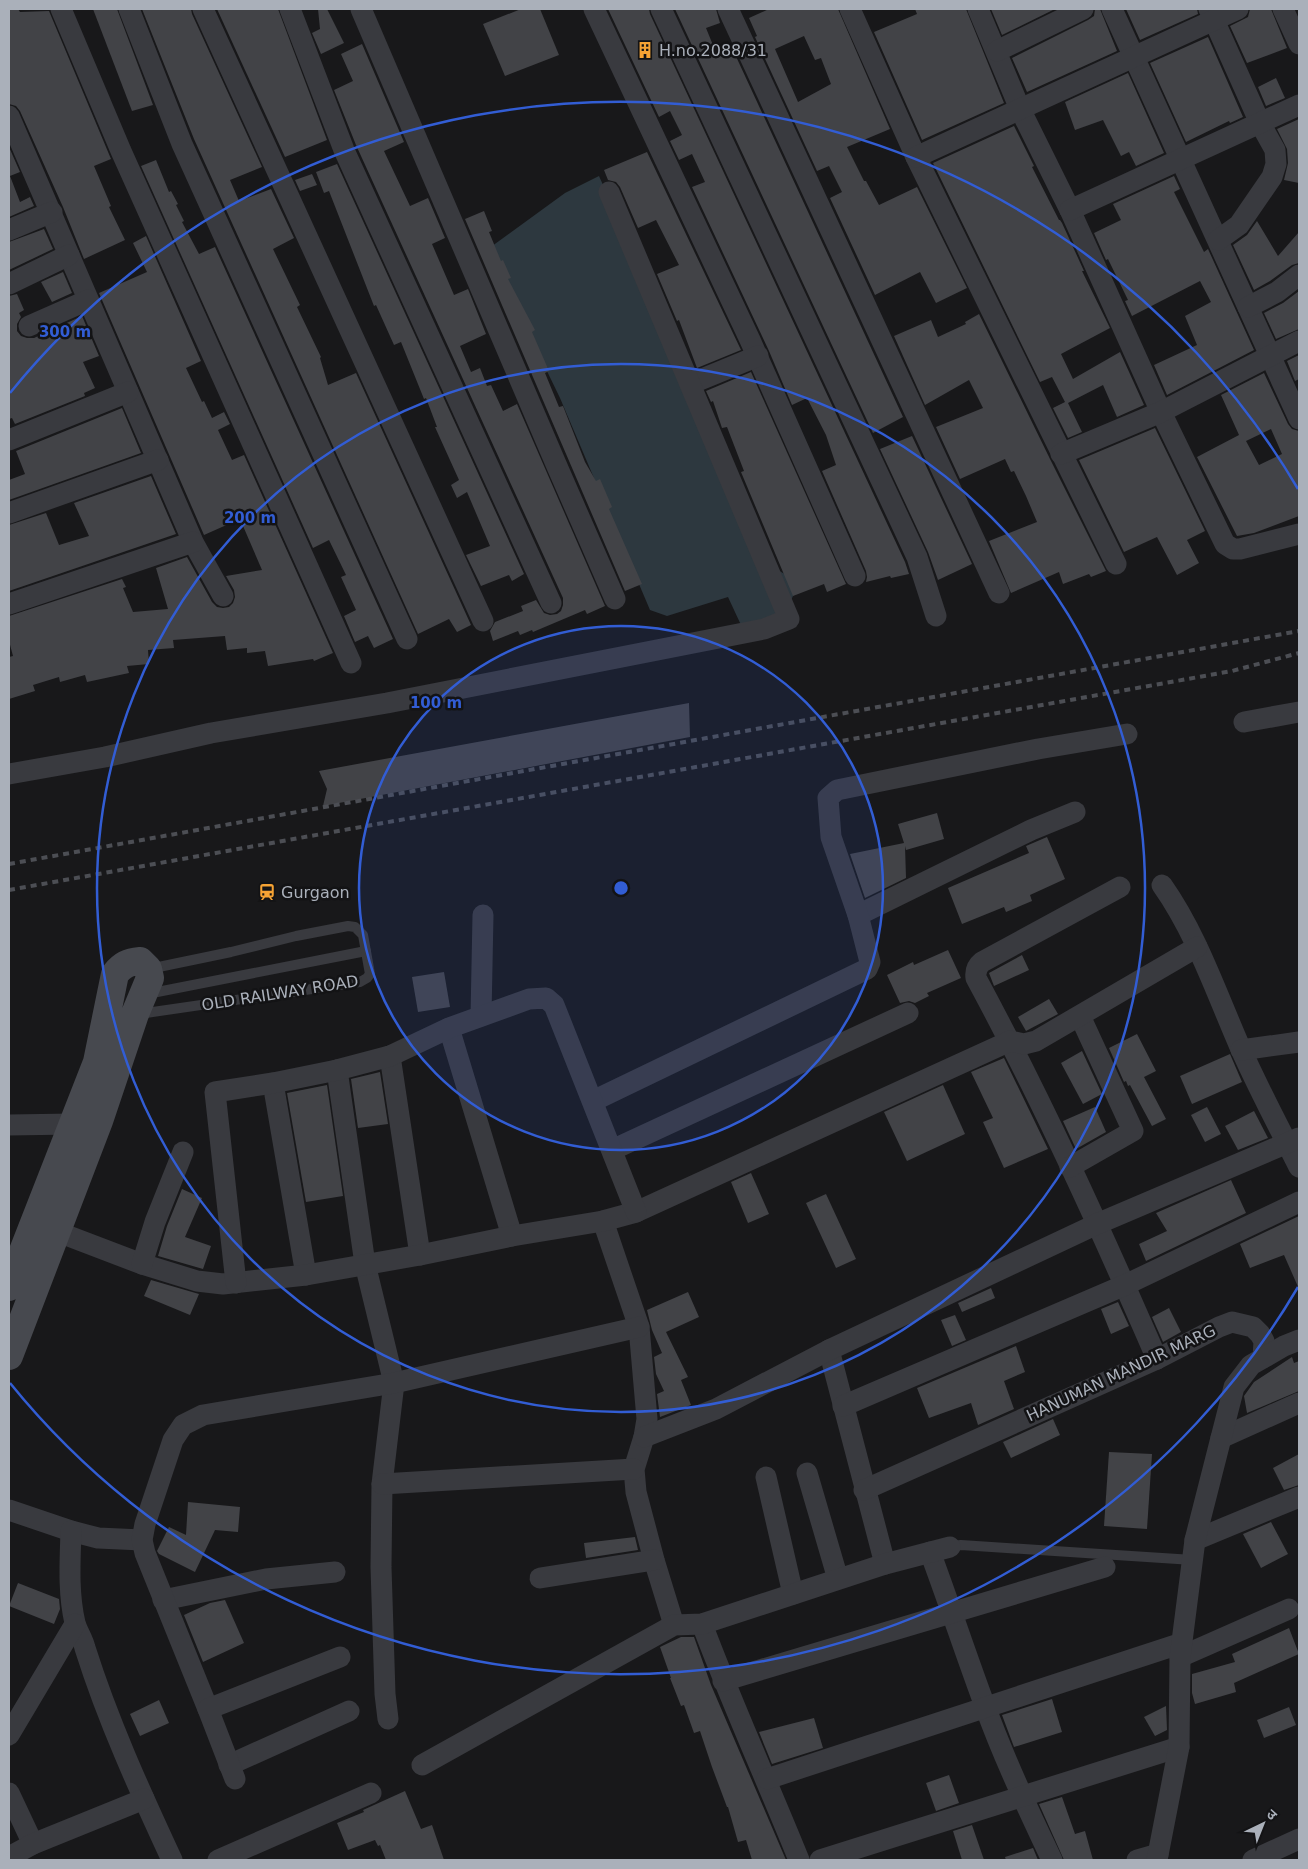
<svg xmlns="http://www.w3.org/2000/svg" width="1308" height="1869" viewBox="0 0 1308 1869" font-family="'DejaVu Sans','Noto Sans Devanagari',sans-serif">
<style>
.water{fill:#2d383f}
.building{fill:#424347;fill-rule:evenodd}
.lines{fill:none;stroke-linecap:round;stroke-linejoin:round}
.lane{stroke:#393a3f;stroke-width:10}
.street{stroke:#393a3f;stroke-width:21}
.secondary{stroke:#47494f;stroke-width:28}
.rail{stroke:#4c4e54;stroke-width:4;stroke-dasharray:6 5;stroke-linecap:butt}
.ring{fill:none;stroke:#325dd4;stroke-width:2.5}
.labels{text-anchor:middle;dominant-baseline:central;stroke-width:5;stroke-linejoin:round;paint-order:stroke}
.poi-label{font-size:16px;fill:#aab0ba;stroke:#131315;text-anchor:start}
.street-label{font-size:16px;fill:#aab0ba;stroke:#131315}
.centre{fill:#325dd4;stroke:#131315;stroke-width:2.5}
.ring-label{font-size:15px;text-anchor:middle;font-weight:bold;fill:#325dd4;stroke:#131315;stroke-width:5;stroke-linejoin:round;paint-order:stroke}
</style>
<rect width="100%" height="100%" fill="#18181a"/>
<!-- water -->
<polygon class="water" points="599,176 774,568 799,582 783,619 741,625 728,597 667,616 650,610 560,398 488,249 565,193"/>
<!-- building -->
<g class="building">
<polygon points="9,9 18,9 20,12 49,11 111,159 94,166 111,206 109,207 125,240 84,259 63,207 20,111 16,106 9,104"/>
<polygon points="93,9 117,9 153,105 132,111"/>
<polygon points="142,9 191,9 192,14 262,167 230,180 239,201 271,189 294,238 273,249 300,305 297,307 321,357 320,358 328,385 356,373 471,625 457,632 449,619 418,634 194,139"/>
<polygon points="217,9 278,9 327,140 285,157"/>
<polygon points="318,9 327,9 344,43 321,54 312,33 320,29"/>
<polygon points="521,9 540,9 559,55 505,76 483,24"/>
<polygon points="608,9 649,9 650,14 905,562 909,574 891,578 890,576 866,582 867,577 866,571 822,471 836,465 826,435 807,398 792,405 769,351 692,187 705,182 692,154 679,160 670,141 682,135 670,111 659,117"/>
<polygon points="675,9 716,9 720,23 706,28 717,55 733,50 903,417 873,433"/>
<path d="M769,9H838L890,129L847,147L864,181H866L879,205L917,187L967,288L936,303L920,272L875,295L830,198L842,192L829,166L817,171L755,37L757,36L749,18ZM804,36L815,60L821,58L831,84L798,102L775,49Z"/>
<polygon points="915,9 966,9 1004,103 922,140 874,32 917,14"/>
<polygon points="991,9 1055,9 1002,35"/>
<polygon points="1095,9 1100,9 1117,51 1027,92 1012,58 1088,20 1094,16"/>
<polygon points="1126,9 1197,9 1198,14 1140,40"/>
<polygon points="1250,9 1271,9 1287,48 1247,63 1230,26 1248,17"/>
<polygon points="1208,37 1243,117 1230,123 1229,121 1186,142 1150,63"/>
<polygon points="362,44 404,142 384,151 410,206 428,198 445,238 432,244 454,295 468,289 486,334 460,346 471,372 480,368 487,386 491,385 503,411 517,404 605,606 587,614 585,610 533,632 532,630 520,635 518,631 493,641 490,631 495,622 523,611 521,606 536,600 544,613 550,615 557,614 561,611 563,605 563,598 356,145 334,90 353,81 341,54"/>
<polygon points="1128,73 1164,153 1136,166 1129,152 1121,156 1103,120 1075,130 1065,102"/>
<polygon points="1276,78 1285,98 1266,106 1258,87"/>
<polygon points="1299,119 1299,183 1284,180 1288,163 1287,149 1277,129"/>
<polygon points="1014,126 1034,166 1032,167 1059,220 1060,220 1062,223 1084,271 1082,271 1110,328 1061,354 1073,379 1120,352 1144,405 1117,417 1103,385 1068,403 1082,432 1068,438 1053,408 1065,402 1052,377 1040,382 933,163"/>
<polygon points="9,147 20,172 10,176 20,202 30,197 34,206 9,217"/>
<polygon points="647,152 741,350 697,368 679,320 677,321 657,274 679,265 656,220 638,228 620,187 616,182 608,180 604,170"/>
<polygon points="156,160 169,192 171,191 178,204 176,205 184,221 182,222 199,254 215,247 393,639 374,648 368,636 355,642 344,616 356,610 341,577 346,575 329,540 313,548 141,166"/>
<polygon points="337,164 524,574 512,581 509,575 481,586 466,555 490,546 467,492 457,498 451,485 459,480 435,427 437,427 426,398 424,399 401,342 394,345 376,305 374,306 329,191 324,193 316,172"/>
<polygon points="312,174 317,185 300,191 295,180"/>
<polygon points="1174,176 1180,189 1174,192 1204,252 1208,249 1254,350 1167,395 1154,365 1197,345 1185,316 1211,302 1200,281 1132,316 1125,301 1128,300 1108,259 1106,260 1094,233 1121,220 1113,204"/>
<polygon points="484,211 492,231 489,232 501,261 503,260 511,278 508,279 535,330 532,332 549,371 545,373 559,407 563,406 585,462 596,481 600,479 612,507 609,509 642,584 625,591 465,219"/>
<polygon points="1257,221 1278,256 1299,232 1299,263 1292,265 1270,281 1254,290 1233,245 1247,235"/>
<polygon points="44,229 53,249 9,270 9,242"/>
<polygon points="146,236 201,361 186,368 202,402 204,401 212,418 224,412 230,424 218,430 232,460 244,455 333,653 314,661 313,659 268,666 265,651 247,653 247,648 227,650 225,636 173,640 174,648 148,650 149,664 127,666 129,673 87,682 85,675 60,682 59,677 33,685 35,691 9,699 9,657 13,656 9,641 9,616 122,579 126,587 123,588 133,612 168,609 156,568 187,557 212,602 217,607 223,608 229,607 233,603 235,597 234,590 226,576 262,570 240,519 204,535 99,293 147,272 133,243"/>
<polygon points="63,272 72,293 52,302 41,282"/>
<polygon points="1299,291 1299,329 1276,339 1264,313 1283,303"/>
<polygon points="17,294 24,310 19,313 21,317 17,324 17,331 21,336 27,338 34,338 82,316 99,356 83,362 95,388 84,393 85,396 15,424 12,418 9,419 9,296"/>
<polygon points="979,314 1050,459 1106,571 1091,577 1089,574 1063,584 1059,572 1011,593 989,541 1037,522 1026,496 1014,471 1011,472 1005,459 960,479 936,427 983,408 969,380 925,405 894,336 931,320 938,337 966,324 965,322"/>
<polygon points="1299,355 1299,379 1295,381 1287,361"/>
<polygon points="751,372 846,584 827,592 824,584 793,596 741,472 744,471 727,427 722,428 713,401 711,402 706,391"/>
<path d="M1264,373L1288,424L1292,429L1299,431V516L1254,533L1237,536L1197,457L1239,435L1221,395ZM1271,429L1282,454L1259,465L1246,441Z"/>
<polygon points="122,408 141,453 9,500 9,480 25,474 16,451"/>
<polygon points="1155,428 1205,531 1187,540 1199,563 1177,575 1157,537 1124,552 1079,460"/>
<polygon points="912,436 972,564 938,580 928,552 880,449"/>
<polygon points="151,476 176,534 9,591 9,525 46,513 59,545 89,536 74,503"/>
<polygon points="689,703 690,737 323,806 327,789 319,771"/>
<polygon points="937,813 944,839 906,850 905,846 906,878 865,898 850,854 904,843 898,824"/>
<polygon points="1047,837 1065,879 1030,895 1032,901 1006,912 1004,907 962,924 948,888 1029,853 1026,846"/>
<polygon points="948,950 961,978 927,993 929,996 915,1003 909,1001 900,1003 887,975 913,962 914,965"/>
<polygon points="1022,955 1029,970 994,986 989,973"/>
<polygon points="444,972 450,1007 418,1012 412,977"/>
<polygon points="1049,999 1058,1014 1026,1031 1018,1017"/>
<polygon points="1137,1034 1156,1071 1144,1077 1166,1119 1152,1126 1130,1085 1128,1086 1126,1081 1124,1082 1109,1048"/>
<polygon points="1082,1051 1102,1094 1083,1104 1061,1063"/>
<polygon points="1230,1054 1242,1082 1192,1104 1180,1076"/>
<polygon points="1004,1058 1048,1149 1004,1168 983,1122 993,1118 971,1072"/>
<polygon points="380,1072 388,1124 358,1128 351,1079"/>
<polygon points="327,1085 343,1196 306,1202 287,1093"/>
<polygon points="943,1085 965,1134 907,1161 884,1112"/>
<polygon points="1095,1107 1106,1132 1076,1149 1063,1121"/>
<polygon points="1207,1107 1221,1134 1205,1142 1191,1115"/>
<polygon points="1254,1111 1268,1138 1238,1150 1225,1126"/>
<polygon points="751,1173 769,1214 748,1223 731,1182"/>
<polygon points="1231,1180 1246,1213 1146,1261 1139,1244 1167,1231 1156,1213"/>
<polygon points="182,1189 202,1198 185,1237 211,1246 203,1269 158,1256 167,1226"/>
<polygon points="826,1194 856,1259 836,1268 806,1203"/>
<polygon points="1299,1216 1299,1289 1284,1255 1250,1268 1240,1244"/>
<polygon points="151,1280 199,1294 190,1315 144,1296"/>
<polygon points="991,1288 995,1298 962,1312 958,1303"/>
<polygon points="688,1292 699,1317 666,1332 688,1377 681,1380 691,1405 660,1417 657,1394 664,1391 656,1374 654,1357 662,1353 652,1330 647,1310"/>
<polygon points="1118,1302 1129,1326 1111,1334 1101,1309"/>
<polygon points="1169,1308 1181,1332 1163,1342 1152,1317"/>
<polygon points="955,1315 966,1340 952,1346 941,1320"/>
<polygon points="1016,1346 1025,1372 1004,1381 1014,1409 978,1425 971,1403 929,1418 917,1388"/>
<polygon points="1292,1357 1294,1363 1299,1361 1299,1391 1247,1413 1244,1396 1254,1382"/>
<polygon points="1053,1419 1060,1435 1011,1458 1003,1442"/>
<polygon points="1109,1452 1152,1454 1147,1529 1104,1526"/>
<polygon points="1299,1454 1299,1485 1284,1490 1273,1468"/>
<polygon points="188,1502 240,1507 238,1532 215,1530 195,1572 159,1554 157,1551 169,1527 186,1535"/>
<polygon points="1271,1522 1288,1554 1261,1568 1243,1534"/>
<polygon points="635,1537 638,1550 586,1558 584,1543"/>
<polygon points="18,1583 59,1599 60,1609 54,1624 9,1606"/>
<polygon points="225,1600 244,1643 203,1662 184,1615 210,1603"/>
<polygon points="1289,1628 1299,1654 1234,1683 1236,1692 1195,1704 1192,1693 1192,1674 1235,1662 1232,1654"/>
<polygon points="681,1637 694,1637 711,1685 786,1860 752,1860 746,1840 738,1842 728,1807 727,1807 712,1767 700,1731 694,1733 684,1705 681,1706 670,1678 671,1678 660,1647"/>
<polygon points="1052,1699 1062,1732 1014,1747 1002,1715"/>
<polygon points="159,1700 169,1723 140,1736 130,1714"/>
<polygon points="1166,1706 1167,1730 1155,1736 1144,1717"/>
<polygon points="1289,1707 1296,1725 1264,1738 1257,1720"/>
<polygon points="814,1718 823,1748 772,1764 759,1732"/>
<polygon points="949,1775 959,1803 936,1811 926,1783"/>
<polygon points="405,1791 421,1829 432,1825 444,1860 386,1860 380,1845 378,1846 375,1840 348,1850 337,1823 364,1812 363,1810"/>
<polygon points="1062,1797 1075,1834 1085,1831 1093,1860 1064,1860 1039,1804"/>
<polygon points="972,1825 984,1860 962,1860 953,1831"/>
<polygon points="1033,1848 1038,1860 1006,1860 1005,1857"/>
</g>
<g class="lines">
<!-- lane -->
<g class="lane">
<polyline points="147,994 366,951"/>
<polyline points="139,1014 360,982 367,978 370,974 363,935 355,927 348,926 296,936 231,952 149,969"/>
<polyline points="950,1547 961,1545 1193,1560"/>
</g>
<!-- street -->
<g class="street">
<polyline points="61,9 121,151 351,663"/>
<polyline points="129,9 182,144 407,639"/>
<polyline points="203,9 483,621"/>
<polyline points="290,9 344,150 551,603"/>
<polyline points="361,9 556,464 615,599"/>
<polyline points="594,9 750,340 855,576"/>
<polyline points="661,9 917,557 936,616"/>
<polyline points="728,9 999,593"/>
<polyline points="850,9 916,157 1116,564"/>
<polyline points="978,9 1020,109 1070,210 1161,412 1225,544 1233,549 1240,549 1299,534"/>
<polyline points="1112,9 1299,419"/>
<polyline points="1209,9 1260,123 1275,150 1276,164 1272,177 1239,225 1218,240"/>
<polyline points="1283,9 1299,44"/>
<polyline points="997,51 1083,9"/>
<polyline points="9,116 193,542 223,596"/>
<polyline points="916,157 1238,9"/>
<polyline points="1070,210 1299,105"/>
<polyline points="9,230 52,212"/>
<polyline points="9,284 69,255"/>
<polyline points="1248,307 1277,292 1299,275"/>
<polyline points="29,326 88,300"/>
<polyline points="690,384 758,356"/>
<polyline points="9,440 128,392"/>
<polyline points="1061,454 1161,412 1299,341"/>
<polyline points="9,513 158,460"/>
<polyline points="9,604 193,542"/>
<polyline points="1244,722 1299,712"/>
<polyline points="9,774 105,757 211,733 387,703 764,629 789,619 609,192"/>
<path d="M1162,885C1196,933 1216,992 1240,1047C1258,1088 1279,1127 1299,1167"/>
<path d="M1120,887L982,962C977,966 975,971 976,978C1043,1102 1101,1230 1157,1359"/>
<polyline points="858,915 1031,830 1075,812"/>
<polyline points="481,1016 483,915"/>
<polyline points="449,1028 512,1236"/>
<polyline points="1241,1050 1299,1042"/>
<polyline points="390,1056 420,1255"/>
<polyline points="337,1070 365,1264 394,1383 382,1484 381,1567 385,1694 388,1719"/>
<polyline points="273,1083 306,1275"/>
<polyline points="593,1101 867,969 870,962 858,915 831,837 828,798 837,790 1038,749 1127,734"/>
<polyline points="9,1125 73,1124"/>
<polyline points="612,1150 908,1013"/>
<polyline points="1070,1167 1133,1131 1080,1016"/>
<polyline points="603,1221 639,1327 647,1419 644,1437 634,1469 636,1492 654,1560 674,1625"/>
<polyline points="58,1232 142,1264 197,1281 223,1284 306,1275 420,1255 512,1236 603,1221 636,1212 1010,1041 1024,1044 1036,1041 1197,947"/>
<polyline points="142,1264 155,1222 183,1152"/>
<polyline points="236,1283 215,1092 273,1083 337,1070 390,1056 449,1028 529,999 546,998 554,1005 636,1212"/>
<polyline points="829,1350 885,1564"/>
<polyline points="843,1406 1125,1285 1299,1202"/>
<polyline points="644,1437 716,1409 829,1350 1097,1224 1299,1138"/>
<polyline points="1221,1438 1299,1403"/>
<polyline points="807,1473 838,1579"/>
<polyline points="766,1477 793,1594"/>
<polyline points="382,1484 634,1469"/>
<polyline points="864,1490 1157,1359 1219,1327 1232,1322 1253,1327 1260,1334 1264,1341 1263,1358"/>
<polyline points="9,1510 71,1531 98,1538 142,1540"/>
<path d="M71,1531C70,1562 68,1593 75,1623C77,1631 83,1639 85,1648C108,1721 140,1791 172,1860"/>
<polyline points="1195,1540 1299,1497"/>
<path d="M930,1552C949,1603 966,1655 985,1706C1004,1759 1028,1810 1052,1860"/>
<polyline points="540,1578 654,1560"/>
<polyline points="163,1600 266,1579 335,1572"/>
<path d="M702,1624C732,1704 767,1781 799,1860"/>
<polyline points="1180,1657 1289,1609"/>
<polyline points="723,1681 1105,1567"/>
<polyline points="208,1709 145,1553 142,1540 145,1524 173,1440 183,1425 203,1415 394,1383 639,1327"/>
<polyline points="9,1735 75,1624"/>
<polyline points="229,1765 349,1711"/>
<polyline points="422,1765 674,1625 702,1624 885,1564 950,1547"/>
<polyline points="235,1779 208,1709 340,1657"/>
<polyline points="767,1779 1182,1643"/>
<polyline points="9,1793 33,1844"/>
<polyline points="9,1857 33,1844 144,1799"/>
<polyline points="218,1860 371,1793"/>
<polyline points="820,1860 1179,1747"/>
<polyline points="1137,1860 1158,1854"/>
<polyline points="1157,1860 1179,1747 1180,1657 1195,1540 1234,1387 1251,1365 1284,1346 1299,1340"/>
<polyline points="1253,1860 1299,1839"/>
</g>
<!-- secondary -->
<path class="secondary" d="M9,1287L97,1062L115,974C122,965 128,962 140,961L148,969L150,978L135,1014L99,1121L9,1356"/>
<!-- rail -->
<g class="rail">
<polyline points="9,864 1299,631"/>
<polyline points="9,890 1232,671 1299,653"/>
</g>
</g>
<!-- distance rings -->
<circle cx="621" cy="888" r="262" fill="#325dd4" fill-opacity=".12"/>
<g class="ring">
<circle cx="621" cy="888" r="262"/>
<circle cx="621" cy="888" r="524"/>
<path d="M1298 1287A786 786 0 0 1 10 1383M10 393A786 786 0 0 1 1298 489"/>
</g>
<!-- icons -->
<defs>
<g id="building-bare" transform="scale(1.35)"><path d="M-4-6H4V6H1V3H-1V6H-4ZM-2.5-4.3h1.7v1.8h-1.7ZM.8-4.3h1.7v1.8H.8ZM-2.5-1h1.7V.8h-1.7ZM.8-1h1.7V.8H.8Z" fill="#f6a334" stroke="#131315" stroke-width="2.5" paint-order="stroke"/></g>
<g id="station-bare" transform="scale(1.35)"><path d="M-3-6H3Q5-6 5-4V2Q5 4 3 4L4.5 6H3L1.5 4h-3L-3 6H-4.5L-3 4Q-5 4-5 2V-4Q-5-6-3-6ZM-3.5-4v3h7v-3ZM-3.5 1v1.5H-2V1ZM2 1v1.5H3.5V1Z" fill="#f6a334" stroke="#131315" stroke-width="2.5" paint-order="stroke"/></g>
</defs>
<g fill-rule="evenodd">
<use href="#building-bare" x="645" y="50"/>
<use href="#station-bare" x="267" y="892"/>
</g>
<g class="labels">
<!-- poi labels -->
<g class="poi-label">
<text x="659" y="50">H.no.2088/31</text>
<text x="281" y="892">Gurgaon</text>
</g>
<!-- street labels -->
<g class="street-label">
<text transform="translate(280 993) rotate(-9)">OLD RAILWAY ROAD</text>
<text transform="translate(1121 1373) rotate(-25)">HANUMAN MANDIR MARG</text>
</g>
</g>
<circle cx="621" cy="888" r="8" class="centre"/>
<g class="ring-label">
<text x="65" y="337">300 m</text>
<text x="250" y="523">200 m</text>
<text x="436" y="708">100 m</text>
</g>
<!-- border -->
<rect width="1308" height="1869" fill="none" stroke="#aab0ba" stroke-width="20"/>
<!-- north arrow -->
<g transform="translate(1263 1824) rotate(43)" stroke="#131315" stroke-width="4" paint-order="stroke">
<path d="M0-4L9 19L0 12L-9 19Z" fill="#aab0ba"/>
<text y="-8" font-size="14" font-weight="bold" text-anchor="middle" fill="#aab0ba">उ</text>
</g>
</svg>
